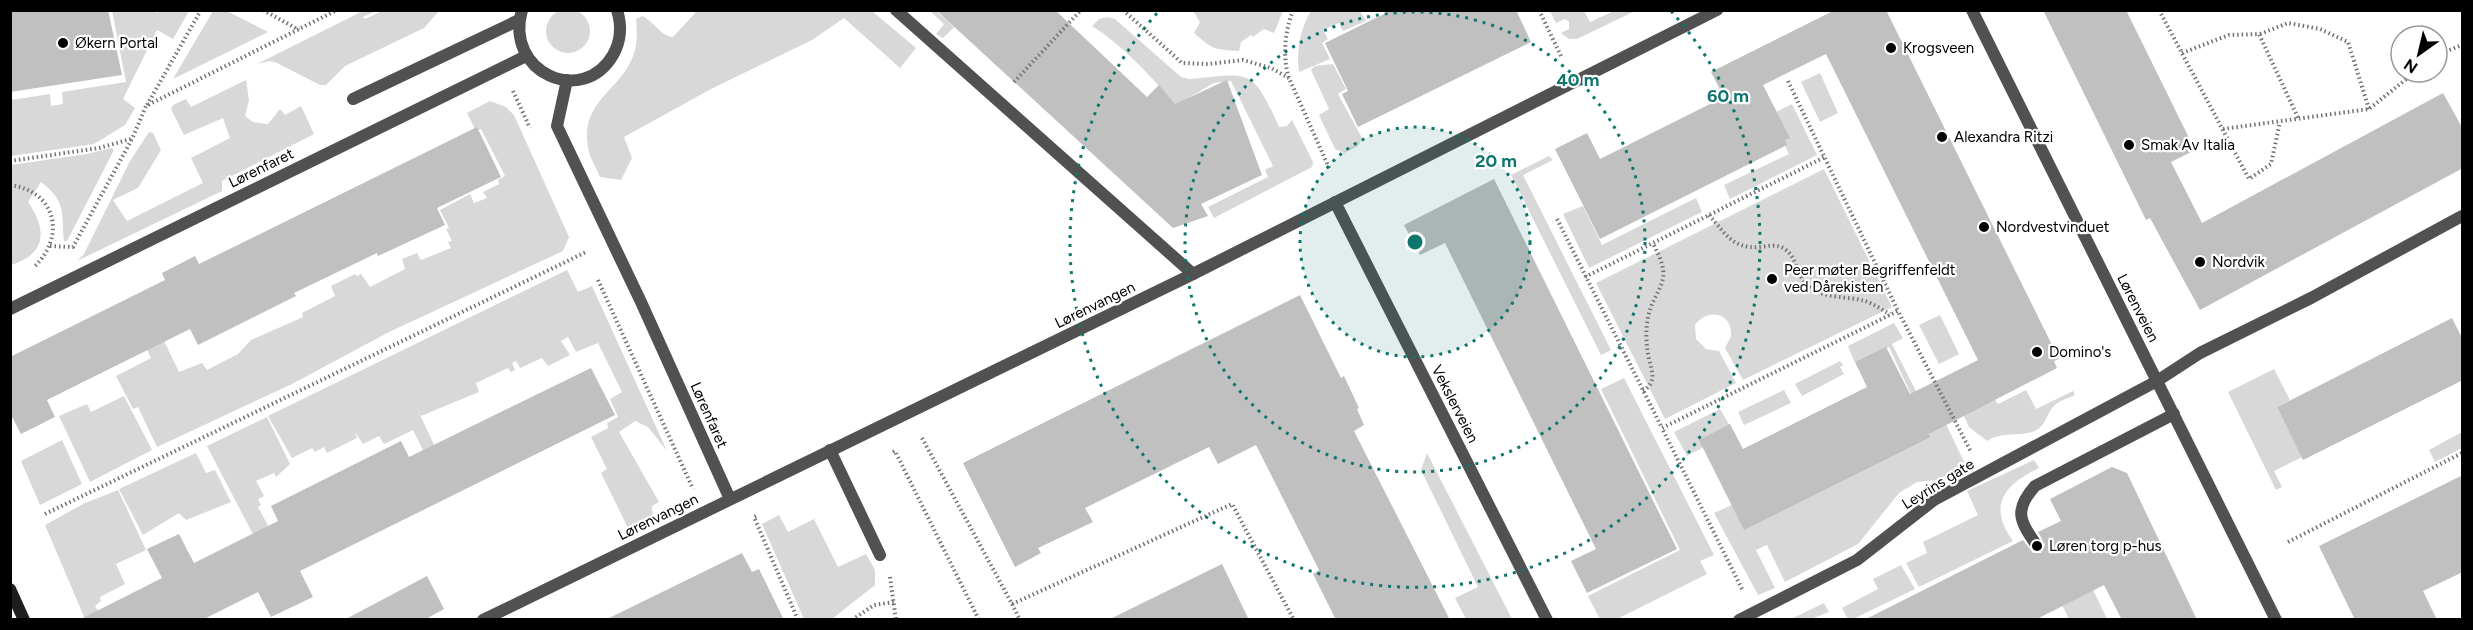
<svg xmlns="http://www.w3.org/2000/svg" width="2473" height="630" viewBox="0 0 2473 630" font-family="Figtree,sans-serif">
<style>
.green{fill:#d8d8d8}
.building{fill:#c0c0c0}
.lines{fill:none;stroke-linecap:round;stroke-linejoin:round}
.path{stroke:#737373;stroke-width:4;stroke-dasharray:1.5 3;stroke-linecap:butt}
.service{stroke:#515151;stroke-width:12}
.minor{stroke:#515151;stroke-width:12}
.tertiary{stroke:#515151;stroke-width:12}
.secondary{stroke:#1e1e1e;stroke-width:12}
.ring{fill:none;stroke:#0f766e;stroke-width:3;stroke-dasharray:3 6}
.poi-dot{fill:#000;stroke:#fff;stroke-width:2}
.labels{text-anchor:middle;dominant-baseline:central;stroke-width:4.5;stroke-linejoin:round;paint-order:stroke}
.poi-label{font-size:15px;fill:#000;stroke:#fff;text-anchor:start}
.street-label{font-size:15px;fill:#000;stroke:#fff}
.centre{fill:#0f766e;stroke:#fff;stroke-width:3}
.ring-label{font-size:18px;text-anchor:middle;font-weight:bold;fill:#0f766e;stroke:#fff;stroke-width:4.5;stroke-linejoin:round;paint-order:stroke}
</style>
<rect width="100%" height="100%" fill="#fff"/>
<!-- green -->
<g class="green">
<circle cx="568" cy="31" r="22"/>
<polygon points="152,10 157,13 161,11 189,11 173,39 157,30 123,99 135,108 125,125 94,144 11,156 11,100 50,94 51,106 63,104 62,92 126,82 112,11"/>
<polygon points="365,10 376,11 363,17 365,19 382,11 439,11 424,28 345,66 326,85 320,85 277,63 270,61 257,64"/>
<path d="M698,10L872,11L916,48L900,68L844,18L812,40L711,89L624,137L632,158L621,180L600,177C597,169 591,160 589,152C577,102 620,92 633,56C638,44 637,31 636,19L642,16C654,21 660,36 673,37Z"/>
<polygon points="213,11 227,11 268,32 173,79"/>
<polygon points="930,11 936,11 954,27 943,38 936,34 944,24"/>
<path d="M1193,11H1283L1274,33L1264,29L1253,37L1251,35L1241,42L1239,51C1215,50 1212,49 1194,33L1200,22Z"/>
<path d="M1311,11H1360L1366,21L1343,31L1339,23L1323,30L1328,39L1322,43L1330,59L1299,72C1296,51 1300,29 1311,11Z"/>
<polygon points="1550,11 1584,11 1590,22 1614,11 1635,11 1577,39 1569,39 1561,33 1569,29 1569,22 1565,19 1556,23"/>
<path d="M1107,17L1115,19L1181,77L1189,79C1251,73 1252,67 1279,127L1287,126L1292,120L1313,162L1312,167L1214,218L1208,207L1268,177L1265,170L1273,166L1231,81L1214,83L1176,105C1152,78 1124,46 1092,26L1099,19Z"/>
<polygon points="1333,64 1346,89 1338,94 1362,138 1358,146 1344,153 1335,149 1319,115 1329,109 1311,70 1315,66"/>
<polygon points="1820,73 1838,113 1820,122 1801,82"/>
<polygon points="246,80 249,100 245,116 253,122 268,124 280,109 285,115 301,106 314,134 222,181 222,191 77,261 84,254 130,161 149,132 153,133 161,150 138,188 113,200 127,221 203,183 191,158 230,138 223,118 184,135 171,109 173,105 186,99 191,107"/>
<polygon points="490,101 506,107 514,115 569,237 563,251 389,332 292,384 157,447 138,407 133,409 116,376 151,358 141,338 154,320 179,372 202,363 207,370 238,354 251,340 303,317 302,313 335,296 331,286 355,274 357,276 361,274 370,287 405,269 402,259 417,253 421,260 451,248 448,242 452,241 446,229 449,228 440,210 470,194 474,203 487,198 483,192 499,184 498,180 505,176 481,129 476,131 467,113"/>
<polygon points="1792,104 1817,155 1730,199 1724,185 1789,154 1770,115"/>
<path d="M111,148L114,150L67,241H64C61,212 67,202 41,182L28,202C47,229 47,254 11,265V165L87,154Z"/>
<polygon points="1549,156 1553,160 1523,175 1611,350 1601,355 1511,175"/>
<path d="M1824,169L1892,307L1743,380L1725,348L1731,336C1733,313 1708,307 1695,325L1696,339L1706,349L1719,351L1736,383L1665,419L1596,283Z"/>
<polygon points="1696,198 1702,212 1589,268 1563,214 1583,206 1602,245"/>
<polygon points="567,270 578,292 592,286 667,451 648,427 635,421 619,432 659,502 652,506 653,517 628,528 601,473 607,469 591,437 608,428 607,423 618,417 610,399 622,392 598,343 576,352 568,337 561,341 570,355 548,366 542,358 520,368 516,361 512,363 515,370 511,372 508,368 476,383 479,392 421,416 415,404 435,447 434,472 413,430 384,444 379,436 363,444 355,432 357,438 327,453 324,447 315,452 312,448 292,458 268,416"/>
<polygon points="1940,315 1959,354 1939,364 1919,325"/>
<polygon points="1894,323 1903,338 1892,344 1924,407 1935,401 1966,466 1958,473 1955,470 1938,480 1917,482 1899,493 1858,544 1785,582 1767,545 1756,550 1775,588 1758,595 1714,513 1732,505 1743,527 1931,437 1889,347 1855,363 1848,346"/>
<polygon points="1840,361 1843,365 1840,367 1844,374 1802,396 1795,384"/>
<polygon points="2274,369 2290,400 2277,407 2302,457 2274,471 2282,487 2276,490 2228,392"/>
<polygon points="1624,378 1714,555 1700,561 1707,574 1617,619 1600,619 1588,596 1680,550 1601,389"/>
<polygon points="1784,390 1791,403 1744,425 1738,412"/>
<path d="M1952,390L1994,398L1998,404L2026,390L2036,409L2073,391L2075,395C2069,398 2058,401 2054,406C2047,413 2046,424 2038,429C2025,438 2003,430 1987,441L1969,427Z"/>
<polygon points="124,396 152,450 90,482 59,416 87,404 91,412"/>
<polygon points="1720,409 1730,426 1704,447 1687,456 1674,432"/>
<polygon points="267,417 290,464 276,477 274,473 256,481 264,496 258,499 261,505 258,507 271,531 259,546 207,446"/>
<polygon points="2462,432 2462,448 2435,462 2429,450"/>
<polygon points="62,440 82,484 40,505 21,461"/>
<polygon points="196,453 206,473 215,470 231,502 186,520 179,513 143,535 119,489"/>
<polygon points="1427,453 1512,619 1466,619 1455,598 1478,587 1421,470"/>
<path d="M2034,460L2039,468C2005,484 1987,505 2013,541L1919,587L1906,563L1927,553L1923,542L1978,515L1967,491Z"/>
<polygon points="118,490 146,550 116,564 125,584 100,597 101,601 95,606 103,619 85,619 45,525 85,503"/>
<polygon points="779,515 788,532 814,519 838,567 866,554 875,570 875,585 832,619 804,619 762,524"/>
<polygon points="1901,565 1915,589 1853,619 1848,619 1842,608 1878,589 1873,579"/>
<polygon points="2083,569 2107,619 2069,619 2045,570"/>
<polygon points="1824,603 1829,612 1811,619 1791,619"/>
</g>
<!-- building -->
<g class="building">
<polygon points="10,10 108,10 122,75 10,92"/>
<polygon points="936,10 1055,10 1147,97 1159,85 1175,104 1227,80 1262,175 1201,204 1208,216 1173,228"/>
<polygon points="1392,10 1516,10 1531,42 1358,127 1342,94 1348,91 1325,43"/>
<polygon points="1835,10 1886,10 2059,359 2054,361 2057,368 1929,434 1931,437 1744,530 1699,440 1730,424 1743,449 1867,387 1855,362 1886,347 1910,394 1978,360 1826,54 1763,85 1790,138 1785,140 1787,145 1600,239 1555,149 1587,133 1600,159 1724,97 1711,72"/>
<polygon points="2043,10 2126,10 2195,150 2171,162 2202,223 2443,93 2463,129 2463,168 2200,310 2150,218 2146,220"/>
<polygon points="477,127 501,177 437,208 445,225 378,256 377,253 294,293 296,296 198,345 190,329 79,384 47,400 55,417 21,434 10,413 10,357 165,280 162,273 195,256 199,264"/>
<polygon points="1494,179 1677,549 1587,593 1571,561 1596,549 1445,243 1420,255 1404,225"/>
<polygon points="1300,295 1341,378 1344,376 1359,408 1357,409 1364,425 1354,431 1450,620 1336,620 1313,574 1319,570 1256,445 1218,464 1209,447 1085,508 1093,522 1038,548 1041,553 1015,567 963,463"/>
<polygon points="2452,318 2463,340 2463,380 2303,460 2277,407"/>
<polygon points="591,368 615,415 300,571 313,597 271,617 258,592 202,620 79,620 162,578 147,549 179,534 194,563 278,521 271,506 401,441 409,457"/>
<polygon points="2112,467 2127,473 2197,620 2122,620 2104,585 2035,620 1864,620 2023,540 2033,553 2041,553 2045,545 2038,532 2061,521 2050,499"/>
<polygon points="2463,475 2463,572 2423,591 2437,620 2355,620 2319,546"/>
<polygon points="742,553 752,572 759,569 784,620 605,620"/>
<polygon points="1222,564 1249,620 1108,620"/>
<polygon points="427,576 444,609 424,620 344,620"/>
</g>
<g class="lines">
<!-- path -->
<g class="path">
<polyline points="263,10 299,30"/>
<polyline points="1123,10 1182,63 1208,64 1243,60 1271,68 1289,78"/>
<path d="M1293,10C1285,32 1282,56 1289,78L1330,170"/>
<polyline points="1539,10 1561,56"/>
<polyline points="2159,10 2249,179 2271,164 2280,122"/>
<polyline points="2260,34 2288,23 2320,29 2348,42 2369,109"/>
<polyline points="2182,53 2229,35 2259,34 2299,120"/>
<polyline points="2437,55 2462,45"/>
<polyline points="1788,81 1898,311"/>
<polyline points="1014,82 1081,10"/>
<polyline points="513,91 530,128"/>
<polyline points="147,105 201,10"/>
<polyline points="2223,129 2369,109 2415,72"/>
<polyline points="10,161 99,148 131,139"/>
<path d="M10,185C56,191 66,236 35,266"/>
<path d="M1709,215C1726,234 1732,249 1760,247C1768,246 1776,244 1783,248C1798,257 1796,275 1808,286C1823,299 1848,296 1865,301C1874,304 1882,310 1890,314"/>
<polyline points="1557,219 1662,428"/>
<polyline points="50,246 73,247 132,139 146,106 337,10"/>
<polyline points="1585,277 1825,157"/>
<polyline points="598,280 693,489"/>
<path d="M1643,391C1657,382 1652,372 1649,359C1645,340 1645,322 1652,304C1656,296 1661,287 1663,278C1665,266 1658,254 1653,243"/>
<polyline points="922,438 1012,604 1232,504 1294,620"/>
<polyline points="893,452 895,451 979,620"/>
<polyline points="45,514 586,252"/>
<polyline points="756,516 754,517 798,620"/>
<polyline points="2288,542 2462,453"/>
<polyline points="890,577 896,620"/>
<polyline points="1742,589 1662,428 1898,311 1971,452"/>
<polyline points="1012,604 1020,620"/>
<polyline points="852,620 874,605 894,602"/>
</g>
<!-- service -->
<g class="service">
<polyline points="830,450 880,555"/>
<path d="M2037,546C2020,521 2013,511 2035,486L2174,414"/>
<polyline points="1739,620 1857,560 1934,500 1964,484 2157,381 2200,353 2311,298 2462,216"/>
</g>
<!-- minor -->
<g class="minor">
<path d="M522,10C504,73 583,107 613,55C621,41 622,26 617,10"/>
<polyline points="896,10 1193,274"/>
<polyline points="567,80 557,126 641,302 730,499"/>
<polyline points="353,99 519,20"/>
<polyline points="1335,202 1547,620"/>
<polyline points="10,309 526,56"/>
<polyline points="483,620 1193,274 1717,10"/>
</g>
<!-- tertiary -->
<polyline class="tertiary" points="1972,10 2276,620"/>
<!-- secondary -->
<polyline class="secondary" points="10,589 24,620"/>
</g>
<!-- distance rings -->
<circle cx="1415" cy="242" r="115" fill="#0f766e" fill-opacity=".12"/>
<g class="ring">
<circle cx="1415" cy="242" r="115"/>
<circle cx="1415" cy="242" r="230"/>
<path d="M1671 11A345 345 0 1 1 1159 11"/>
</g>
<!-- markers -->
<g class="poi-dot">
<circle cx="63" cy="43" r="6"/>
<circle cx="1891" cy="48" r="6"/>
<circle cx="1942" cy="137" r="6"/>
<circle cx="2129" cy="145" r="6"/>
<circle cx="1984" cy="227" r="6"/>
<circle cx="2200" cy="262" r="6"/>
<circle cx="1772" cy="279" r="6"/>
<circle cx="2037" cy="352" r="6"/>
<circle cx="2037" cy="546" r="6"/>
</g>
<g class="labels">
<!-- poi labels -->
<g class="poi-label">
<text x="75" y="43">Økern Portal</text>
<text x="1903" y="48">Krogsveen</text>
<text x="1954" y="137">Alexandra Ritzi</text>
<text x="2141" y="145">Smak Av Italia</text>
<text x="1996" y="227">Nordvestvinduet</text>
<text x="2212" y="262">Nordvik</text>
<text x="1784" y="270">Peer møter Begriffenfeldt<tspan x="1784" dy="17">ved Dårekisten</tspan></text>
<text x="2049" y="352">Domino's</text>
<text x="2049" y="546">Løren torg p-hus</text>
</g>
<!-- street labels -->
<g class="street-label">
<text transform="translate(261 168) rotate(-26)">Lørenfaret</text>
<text transform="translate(1095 305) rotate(-26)">Lørenvangen</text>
<text transform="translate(2138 308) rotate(63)">Lørenveien</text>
<text transform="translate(1455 404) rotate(63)">Vekslerveien</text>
<text transform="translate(709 415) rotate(66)">Lørenfaret</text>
<text transform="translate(1938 484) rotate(-32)">Leyrins gate</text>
<text transform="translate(658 517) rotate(-26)">Lørenvangen</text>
</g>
</g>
<circle cx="1415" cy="242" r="9" class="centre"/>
<g class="ring-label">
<text x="1578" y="86">40 m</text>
<text x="1728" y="102">60 m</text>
<text x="1496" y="167">20 m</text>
</g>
<!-- border -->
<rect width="2473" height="630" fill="none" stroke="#000000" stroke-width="24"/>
<!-- north arrow -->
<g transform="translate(2419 54) rotate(214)"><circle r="28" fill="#ffffff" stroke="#999999" stroke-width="1.5"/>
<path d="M0-4.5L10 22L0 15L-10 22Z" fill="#000000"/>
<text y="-9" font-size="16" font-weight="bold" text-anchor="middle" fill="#000000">N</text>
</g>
</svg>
